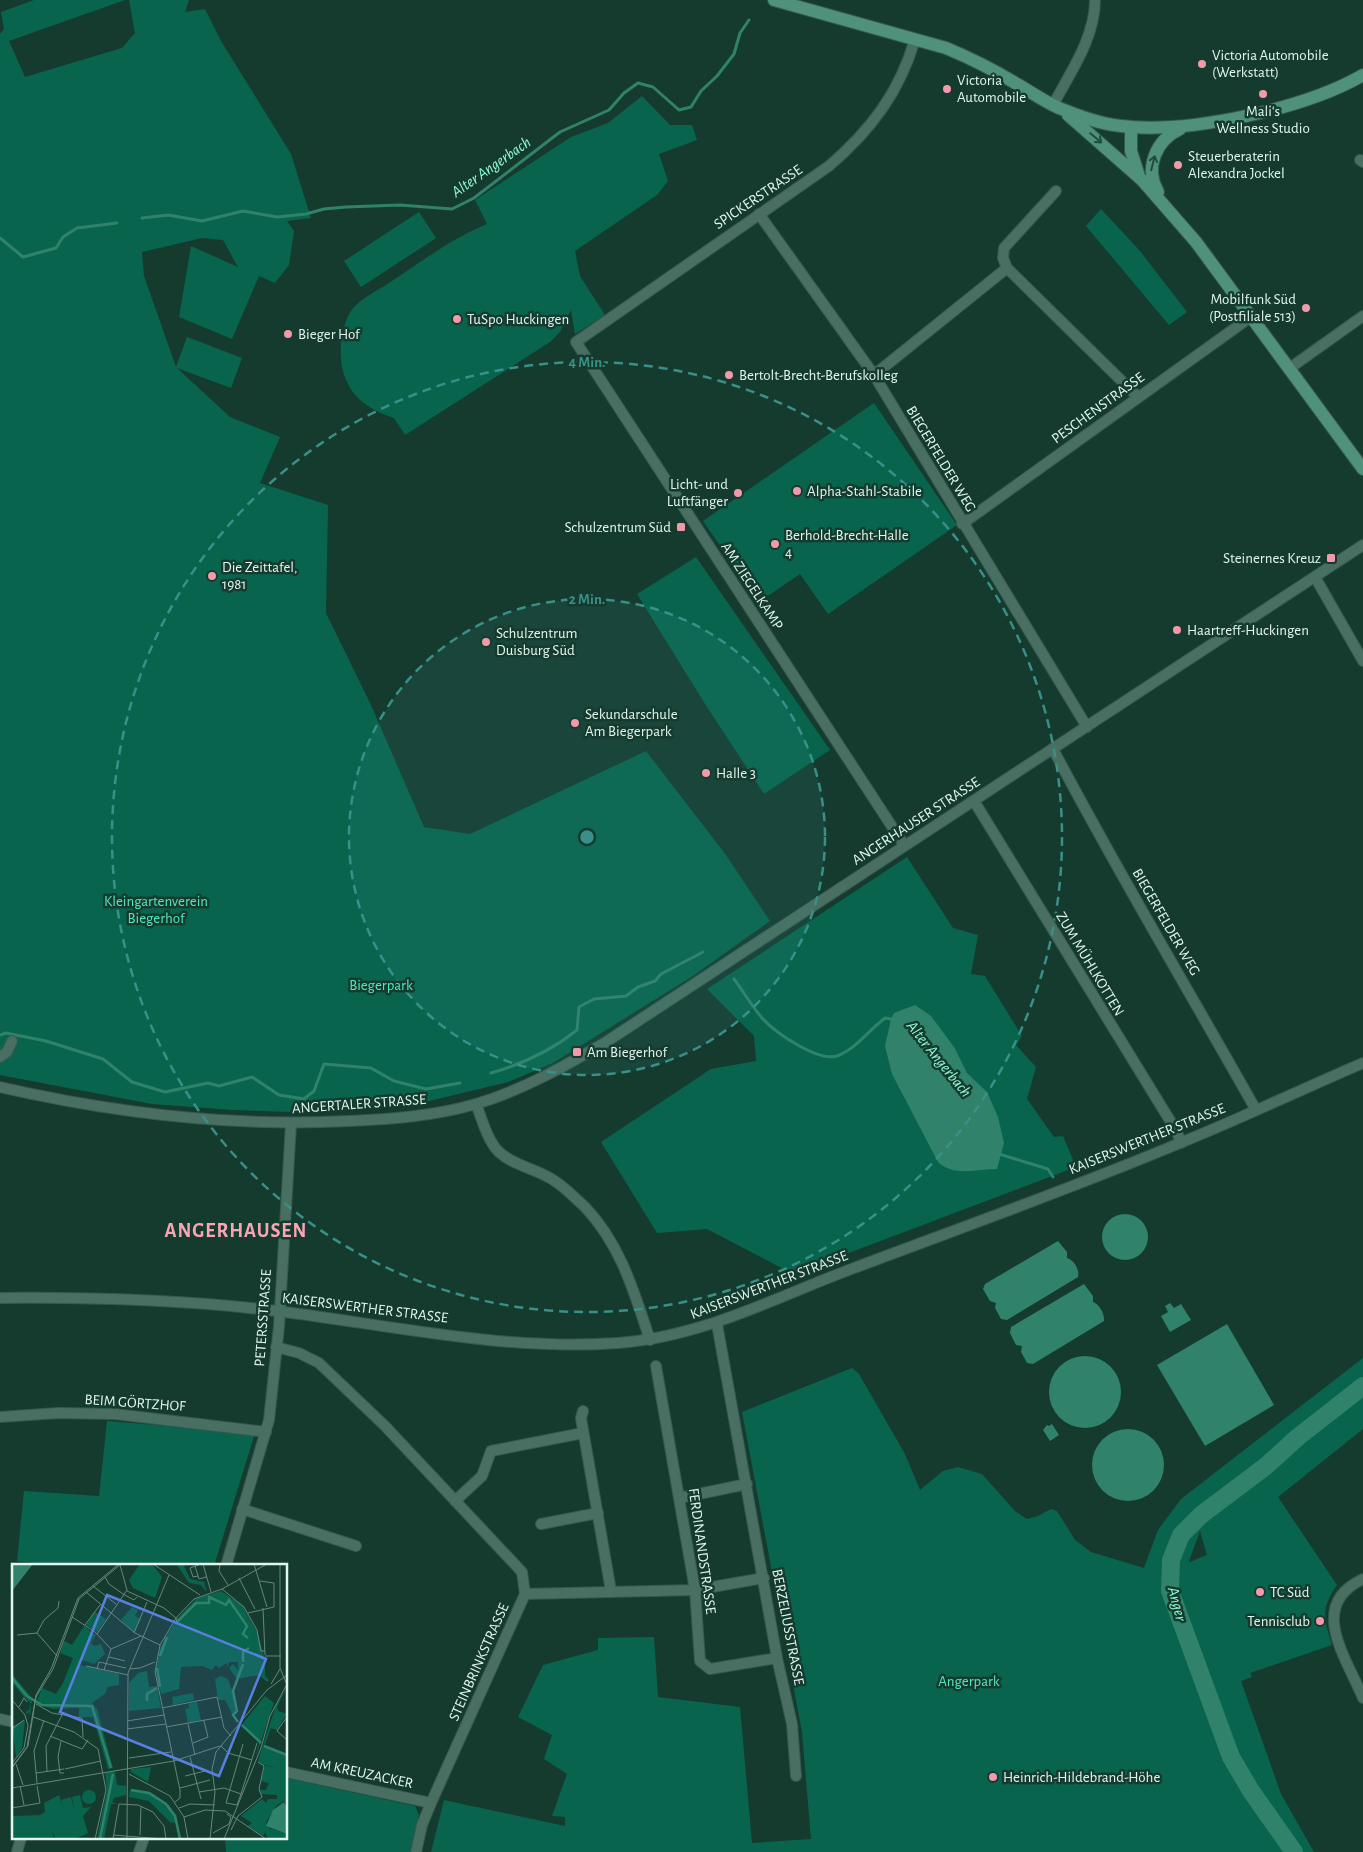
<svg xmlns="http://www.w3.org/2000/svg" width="1363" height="1852" viewBox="0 0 1363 1852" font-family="'Alegreya Sans',sans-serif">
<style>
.green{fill:#09644e;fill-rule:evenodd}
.water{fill:#30826a}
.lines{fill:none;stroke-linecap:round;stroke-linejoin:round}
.stream{stroke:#30826a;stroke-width:3}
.river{stroke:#30826a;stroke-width:18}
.minor-casing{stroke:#36594e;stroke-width:12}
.secondary-casing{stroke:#36594e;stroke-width:14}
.minor{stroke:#486f61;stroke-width:10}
.secondary{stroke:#50917b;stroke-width:12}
.oneway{stroke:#214c3e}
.ring{fill:none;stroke:#399088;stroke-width:2.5;stroke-dasharray:9 6}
.poi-dot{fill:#f39aaa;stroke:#153b2f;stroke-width:2}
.labels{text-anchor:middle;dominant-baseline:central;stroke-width:5;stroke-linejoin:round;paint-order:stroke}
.poi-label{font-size:15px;fill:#e1f6ee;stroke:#153b2f;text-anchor:start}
.street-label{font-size:15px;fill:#e1f6ee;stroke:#153b2f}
.park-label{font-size:15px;fill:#54e8bd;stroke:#153b2f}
.water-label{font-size:16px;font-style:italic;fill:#91fcd8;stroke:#153b2f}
.district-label{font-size:20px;font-weight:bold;letter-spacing:1px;fill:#f9a6b4;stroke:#153b2f}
.inset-river{fill:none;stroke:#30826a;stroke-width:2.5}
.inset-road{fill:none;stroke:#67867b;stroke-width:1}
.view{fill:#5880df;fill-opacity:0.15;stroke:#5880df;stroke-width:2.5}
.inset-edge{fill:none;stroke:#e1f6ee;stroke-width:2.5}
.centre{fill:#399088;stroke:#153b2f;stroke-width:2.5}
.ring-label{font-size:15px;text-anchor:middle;font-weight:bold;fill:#399088;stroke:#153b2f;stroke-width:5;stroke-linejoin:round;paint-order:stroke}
</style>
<rect width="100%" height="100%" fill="#153b2f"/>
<!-- green -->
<g class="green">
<polygon points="34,0 125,0 9,41 25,77 122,48 135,33 129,0 189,0 185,12 205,9 221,41 291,154 311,218 287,221 294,231 289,265 275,283 259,276 232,339 179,317 191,246 238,267 223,240 202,238 142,252 144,276 176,367 187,337 242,358 231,388 177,368 230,417 280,437 260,483 328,505 326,613 371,705 424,827 470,834 646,751 726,855 770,921 693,976 553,1063 508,1082 425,1102 320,1113 233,1110 152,1104 0,1075 0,34 4,29 1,12"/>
<path d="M642,96L670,125H692L697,140L659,154L668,181L657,195L575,251L580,276L605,315L575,334L571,310L560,332L550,342L405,435L394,418C356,406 338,383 341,342C343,330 346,316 354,307C364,297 378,290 389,283C421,262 452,238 487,224L475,200L571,137L608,123Z"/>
<polygon points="1101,209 1140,251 1187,312 1169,325 1086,226"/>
<polygon points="419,212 436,238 361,287 344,261"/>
<polygon points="874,403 957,525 828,614 800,574 759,602 703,521"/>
<polygon points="696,557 830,750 764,794 705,704 637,594"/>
<polygon points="907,857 953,928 978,935 971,974 985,976 1022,1036 1016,1045 1036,1067 1027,1099 1054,1137 1063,1136 1076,1167 793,1274 707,1229 657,1233 601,1142 711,1069 756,1061 754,1036 707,989"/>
<path d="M1363,1358V1429L1278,1497L1337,1585C1320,1609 1324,1619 1332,1645L1250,1673L1252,1677L1241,1681L1281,1794L1314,1852H431L444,1800L565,1826V1817L552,1816L567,1774L544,1759L552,1735L518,1717L543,1665L598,1650V1638L654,1637L658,1697L740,1707L752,1843L811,1839L802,1732L742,1412L852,1368L859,1374L905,1454L920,1490L943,1471L958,1467L982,1474L1015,1511L1027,1519L1038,1516L1051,1509L1057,1511L1075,1540L1091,1552L1144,1568L1158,1530L1181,1499ZM1200,1531L1207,1555L1190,1562L1189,1561Z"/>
<polygon points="107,1421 255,1433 214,1566 62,1566 17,1561 24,1491 99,1496"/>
<polygon points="286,1778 415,1806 419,1815 410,1852 226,1852 225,1838 286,1838"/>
</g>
<!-- water -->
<g class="water">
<path d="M915,1005L931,1016L954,1047L967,1073L987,1092L998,1117L1004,1143L997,1169C978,1169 953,1177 938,1162L892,1074L885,1046L891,1019L894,1013Z"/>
<circle cx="1125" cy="1237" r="23"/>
<path d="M1058,1241L1067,1252V1258C1074,1260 1080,1270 1078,1277L1007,1320L1001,1319L995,1308L996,1303L990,1301L983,1289L985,1284Z"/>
<path d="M1084,1284L1093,1296V1302C1099,1304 1105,1314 1104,1321L1033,1364L1027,1363L1021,1352L1022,1346L1016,1345L1010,1333L1011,1327Z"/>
<polygon points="1170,1303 1174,1308 1181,1304 1191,1320 1170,1332 1161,1316 1168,1312 1165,1306"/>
<polygon points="1227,1324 1274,1405 1205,1446 1157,1365"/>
<circle cx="1085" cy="1392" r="36"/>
<polygon points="1052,1424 1059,1435 1050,1441 1043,1430 1047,1425 1049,1426"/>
<circle cx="1128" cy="1465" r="36"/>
</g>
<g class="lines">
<!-- stream -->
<g class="stream">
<polyline points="142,218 168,215 202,221 243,211 277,217 306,214 324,209 346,207 400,205 452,209 474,198 560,132 609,110 624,93 638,83 653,87 679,110 691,107 701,91 717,76 734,54 740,33 749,20"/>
<polyline points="0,238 23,257 56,248 63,237 77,228 117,223"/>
<path d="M734,979C744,992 752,1007 763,1019C776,1033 818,1062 837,1056C856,1049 869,1030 885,1018L891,1019L894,1022"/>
<polyline points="0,1035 6,1033 46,1041 103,1059 132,1082 165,1092 208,1083 219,1086 252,1077 279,1095 304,1099 314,1091 324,1064 371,1068 394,1081 426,1089 460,1083"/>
<path d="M491,1073C522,1064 551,1051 577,1030L579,1007L594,999L626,996L638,987L655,981L661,974L703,952"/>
<polyline points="999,1154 1048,1169 1053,1177"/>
</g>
<!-- river -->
<polyline class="river" points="1294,1852 1251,1791 1231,1757 1170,1591 1171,1560 1181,1535 1201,1515 1266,1466 1298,1437 1363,1386"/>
<!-- minor casing -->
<g class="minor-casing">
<g id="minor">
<path d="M1053,105C1070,73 1095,38 1095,0"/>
<polyline points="1360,160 1363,162"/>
<polyline points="759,214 874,375 1087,727"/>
<polyline points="1007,268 1003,258 1004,248 1056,191"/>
<polyline points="1290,368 1363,316"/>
<polyline points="874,375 1007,268 1138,397"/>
<polyline points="962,524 1252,316"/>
<polyline points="1315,577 1363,661"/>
<path d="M1053,749C1117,871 1188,989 1256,1110"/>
<polyline points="974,801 1177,1132 1181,1143"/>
<path d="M904,845L576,342L829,166C870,131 900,92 915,39"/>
<polyline points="0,1057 7,1052 12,1041"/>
<path d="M0,1087C114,1113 233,1127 349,1121C393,1119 434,1116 476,1104C523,1090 565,1066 606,1042L1363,545"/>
<path d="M476,1104C482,1119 487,1140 499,1152C513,1165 533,1168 550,1178C563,1185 574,1197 585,1207C621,1245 634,1292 650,1340"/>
<path d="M0,1298C94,1297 191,1300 285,1312C393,1326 508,1351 618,1343C703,1337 776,1297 854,1268C963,1227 1073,1188 1180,1143C1242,1118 1302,1089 1363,1063"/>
<polyline points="717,1324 777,1658 792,1724 796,1776"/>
<polyline points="276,1347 299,1353 319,1363 385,1426 522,1572 525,1594 431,1803 422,1825 416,1852"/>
<polyline points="656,1366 695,1590 700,1661 710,1669 777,1658"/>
<polyline points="583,1411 581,1418 611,1591"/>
<polyline points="0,1417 58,1413 115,1414 266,1432"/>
<polyline points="679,1498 747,1484"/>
<polyline points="455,1501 482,1476 491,1451 583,1433"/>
<polyline points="242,1509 356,1546"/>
<polyline points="541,1524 598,1513"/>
<polyline points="226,1566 269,1420 279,1326 291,1124"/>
<path d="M1363,1579C1307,1605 1346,1657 1363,1698"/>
<polyline points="525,1594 695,1590 764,1578"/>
<polyline points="0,1719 14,1722"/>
<polyline points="286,1772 431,1803"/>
<polyline points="17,1852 21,1838"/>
<polyline points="139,1852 144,1838"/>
</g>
</g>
<!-- secondary casing -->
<g class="secondary-casing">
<g id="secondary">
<path d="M774,0L946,48C970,58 994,70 1017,84C1031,92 1045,102 1059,108C1079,116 1100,124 1121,126C1188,134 1304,109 1363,75"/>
<polyline points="1068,115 1142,180 1196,242 1363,469"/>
<polyline points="1131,127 1131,151 1139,176"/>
<path d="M1158,192C1144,168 1156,140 1180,129"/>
</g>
</g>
<!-- minor -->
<use href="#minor" class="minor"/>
<!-- secondary -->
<use href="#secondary" class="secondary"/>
</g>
<!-- one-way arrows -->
<defs><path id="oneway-shaft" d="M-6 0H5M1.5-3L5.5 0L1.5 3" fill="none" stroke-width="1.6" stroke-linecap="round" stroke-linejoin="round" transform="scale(1.25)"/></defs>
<g class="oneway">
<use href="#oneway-shaft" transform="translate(1096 138) rotate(40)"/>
<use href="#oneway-shaft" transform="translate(1153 163) rotate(-76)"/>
</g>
<!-- distance rings -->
<circle cx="587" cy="837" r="238" fill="#399088" fill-opacity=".12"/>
<g class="ring">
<circle cx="587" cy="837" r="238"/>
<circle cx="587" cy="837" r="475"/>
</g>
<!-- markers -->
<g class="poi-dot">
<circle cx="1202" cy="64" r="5"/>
<circle cx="947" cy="89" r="5"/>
<circle cx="1263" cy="94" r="5"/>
<circle cx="1178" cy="165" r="5"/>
<circle cx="1306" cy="308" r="5"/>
<circle cx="457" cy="319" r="5"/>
<circle cx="288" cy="334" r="5"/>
<circle cx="729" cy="375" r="5"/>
<circle cx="797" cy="491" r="5"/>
<circle cx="738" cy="493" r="5"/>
<rect x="676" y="522" width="10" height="10" rx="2.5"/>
<circle cx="775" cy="544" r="5"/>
<rect x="1326" y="553" width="10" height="10" rx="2.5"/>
<circle cx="212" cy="576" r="5"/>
<circle cx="1177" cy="630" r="5"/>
<circle cx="486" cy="642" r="5"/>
<circle cx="575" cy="723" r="5"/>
<circle cx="706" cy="773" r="5"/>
<rect x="572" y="1047" width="10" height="10" rx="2.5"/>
<circle cx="1260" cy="1592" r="5"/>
<circle cx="1320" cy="1621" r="5"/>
<circle cx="993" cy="1777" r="5"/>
</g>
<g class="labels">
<!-- poi labels -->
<g class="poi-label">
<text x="1212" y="55">Victoria Automobile<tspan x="1212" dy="17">(Werkstatt)</tspan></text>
<text x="957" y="80">Victoria<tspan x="957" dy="17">Automobile</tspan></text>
<text x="1263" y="111" text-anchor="middle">Mali‘s<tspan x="1263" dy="17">Wellness Studio</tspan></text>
<text x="1188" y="156">Steuerberaterin<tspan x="1188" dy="17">Alexandra Jockel</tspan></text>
<text x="1296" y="299" text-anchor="end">Mobilfunk Süd<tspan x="1296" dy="17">(Postfiliale 513)</tspan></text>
<text x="467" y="319">TuSpo Huckingen</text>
<text x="298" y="334">Bieger Hof</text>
<text x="739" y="375">Bertolt-Brecht-Berufskolleg</text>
<text x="728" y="484" text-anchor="end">Licht- und<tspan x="728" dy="17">Luftfänger</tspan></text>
<text x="807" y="491">Alpha-Stahl-Stabile</text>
<text x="671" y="527" text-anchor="end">Schulzentrum Süd</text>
<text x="785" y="535">Berhold-Brecht-Halle<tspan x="785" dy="17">4</tspan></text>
<text x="1321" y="558" text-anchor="end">Steinernes Kreuz</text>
<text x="222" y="567">Die Zeittafel,<tspan x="222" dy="17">1981</tspan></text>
<text x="1187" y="630">Haartreff-Huckingen</text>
<text x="496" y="633">Schulzentrum<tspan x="496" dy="17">Duisburg Süd</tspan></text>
<text x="585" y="714">Sekundarschule<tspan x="585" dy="17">Am Biegerpark</tspan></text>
<text x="716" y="773">Halle 3</text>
<text x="587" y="1052">Am Biegerhof</text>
<text x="1270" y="1592">TC Süd</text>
<text x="1310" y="1621" text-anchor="end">Tennisclub</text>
<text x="1003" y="1777">Heinrich-Hildebrand-Höhe</text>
</g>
<!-- street labels -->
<g class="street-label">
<text transform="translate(758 197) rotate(-34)">SPICKERSTRASSE</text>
<text transform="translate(1098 408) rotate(-36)">PESCHENSTRASSE</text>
<text transform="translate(941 459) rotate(59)">BIEGERFELDER WEG</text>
<text transform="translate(752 586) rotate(57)">AM ZIEGELKAMP</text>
<text transform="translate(916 821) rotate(-33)">ANGERHAUSER STRASSE</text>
<text transform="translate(1166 922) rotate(60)">BIEGERFELDER WEG</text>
<text transform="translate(1090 964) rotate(59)">ZUM MÜHLKOTTEN</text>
<text transform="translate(359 1104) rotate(-4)">ANGERTALER STRASSE</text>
<text transform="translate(1147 1139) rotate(-22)">KAISERSWERTHER STRASSE</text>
<text transform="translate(769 1285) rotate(-21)">KAISERSWERTHER STRASSE</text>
<text transform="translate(365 1308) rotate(7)">KAISERSWERTHER STRASSE</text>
<text transform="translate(263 1318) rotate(-86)">PETERSSTRASSE</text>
<text transform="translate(135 1403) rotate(4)">BEIM GÖRTZHOF</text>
<text transform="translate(702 1551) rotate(82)">FERDINANDSTRASSE</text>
<text transform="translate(788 1627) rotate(79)">BERZELIUSSTRASSE</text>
<text transform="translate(479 1662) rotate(-66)">STEINBRINKSTRASSE</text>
<text transform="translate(362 1773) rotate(12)">AM KREUZACKER</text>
</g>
<!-- park labels -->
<g class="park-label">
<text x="156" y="901">Kleingartenverein<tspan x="156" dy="17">Biegerhof</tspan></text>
<text x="381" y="985">Biegerpark</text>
<text x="969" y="1681">Angerpark</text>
</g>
<!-- water labels -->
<g class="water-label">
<text transform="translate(491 167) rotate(-35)">Alter Angerbach</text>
<text transform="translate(939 1059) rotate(51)">Alter Angerbach</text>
<text transform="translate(1177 1604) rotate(75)">Anger</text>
</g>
<!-- district labels -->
<g class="district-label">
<text x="236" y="1231">ANGERHAUSEN</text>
</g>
</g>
<!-- overview -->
<g transform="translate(12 1564)">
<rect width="275" height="275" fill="#153b2f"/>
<path d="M128,0H140L150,13L143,34L121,24L117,16ZM176,0L172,2L178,15L192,18L195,28L189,21L177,19L165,1ZM209,27L230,41L245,68L253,95V112L257,116L255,118L247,111L225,115L217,104L221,100L226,106V98H217L215,104V99L207,104L204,101L200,106L190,102L169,103L167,125L149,130L144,106L148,84L163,57L185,34ZM120,43L126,46L123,52L129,55L122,68L109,56ZM83,48L94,55L85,68L74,61ZM72,62L84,71L79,79L82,82L89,80L93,90L82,100L70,96L68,101L107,110V121L95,123L94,129L80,139L85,145L101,204L96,205L81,153H67V144L41,145L24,140L30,124L44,130L51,119L61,94L48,89L52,77L60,81ZM135,107L137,123L145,122L149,144L117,147V119L126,109ZM0,110L20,134L18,152L17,147L16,150L13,148L17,146L19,140L13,133L7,138L12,133L0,118ZM209,112L216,115L221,129L224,147L220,150L213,136H206L203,115ZM275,123L265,143L266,147L275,150L265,166L259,164L252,183L275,191V242L272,237L265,241L254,258L257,264L275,270V275H256L253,268L251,272L236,262L240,259L229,252L250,235L254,239L256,235H265V231L249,230L248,226H254L257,219L249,217L253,202L266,203L251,201L246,197L264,141ZM181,129L182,136L161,141L160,133ZM253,132L262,139L243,195L247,179L231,159ZM185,138L189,156L176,159L173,145L177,144L176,140ZM13,156L10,184L4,193L0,162ZM139,203L136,218L119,208V205ZM103,207L105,221L114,222V231L102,234L100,238L105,240H99L92,275H85L95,226L93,209ZM118,226L141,230L157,241L164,251L169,275L164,258L159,259L137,237L117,233ZM70 233a7 7 0 1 1 14 0a7 7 0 1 1-14 0ZM47,231L51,244L49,236L59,233L63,248L60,233L68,231L71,244L79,243L71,252L76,269L63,275H44L40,267L42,275H0V252L28,251L33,248L32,239Z" fill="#09644e"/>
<path d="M0,0H21L0,27ZM272,238L275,243V270L254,262L261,246Z" fill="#30826a"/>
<path class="inset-river" d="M165,58L184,39H197V33L214,41L217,36L235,62L231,70L236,74M148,92L155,73M231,98V88L237,84M145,104L148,123M0,114L15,132L30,141L80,142L99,204M135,137V130L145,124M226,158L221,151L225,147L221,127L231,100M230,161L249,179M252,182L275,191M119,226L137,229L154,240L163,252L168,275M88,275L101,210"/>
<path class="inset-road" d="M141,0L188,31M191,0L199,28M208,0L207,7L216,21M242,0L255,43M268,0V104L275,121M108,1L115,26M183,2L187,15L194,13M186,12L181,13L178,4L189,0M93,13L97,20L111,30L122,36L125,33M227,14L243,45M81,22L104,40M210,25L232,43L245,66L249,87H253M115,27L152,44L164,54L165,60M74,28L123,69L148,81M251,44L253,91M236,49L262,43V19L248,17M60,53L83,68L99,85M73,61L88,41M25,69L32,56L46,44L47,37M122,69L135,38M85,70L115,26M5,71L25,69L45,92M99,85L129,72M253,92H269M97,93L113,97M74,102L116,111M85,105L87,98L114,104M117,105L128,104L143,98M92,106L99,85M259,120L268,105M0,136L13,151L16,162L12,184L0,199M24,140L40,149L70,154L71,173M7,143L12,134L15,138M150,144L205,133L212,164L219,172M21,153L62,168L86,185L94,226L83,275M275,153L265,167L275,176M115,157L152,151M176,160L183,191M154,163L210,153M0,165L12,156M115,165L154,160M38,172L70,185L76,176M49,177L46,193L48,209H52M181,179L196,173L192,157M209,182L216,189L240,196M178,193L189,235M117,194L159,188M4,200L11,221M0,203L15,183L24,131L39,105L66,34L107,0M0,204L16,182L24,133L41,105L67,35L109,0M53,205L89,197M35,207L34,182L50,151M24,209L52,205M117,210L158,232L172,253L176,275M173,212L193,207M25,219L22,187L32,156M8,222L12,241M0,224L162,197L208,182M168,224L198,216M187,228L212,224L229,230L245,179M229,230L225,241L214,239L231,180M163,238L168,234V226L143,108L148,81L164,54L182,35L210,25L255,0M0,244L28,239L25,222M167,244L178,240L203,241M172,253L193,246L213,247L254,275M219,266L226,252L250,233L247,225L252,202L246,198M201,269L217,260L219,253L215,250M101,271L151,275M128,271L129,242M101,275L107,240L126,241L141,248L152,262L154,275M115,275L116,109L157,11M198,275L203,228L200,205L204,188L255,126L275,111M212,275L249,184L258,152L274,122"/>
<path class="view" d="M95,31L254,95L207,212L48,148Z"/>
<rect width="275" height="275" class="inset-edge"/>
</g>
<circle cx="587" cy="837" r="8" class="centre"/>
<g class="ring-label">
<text x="587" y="367">4 Min.</text>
<text x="587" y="604">2 Min.</text>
</g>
</svg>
